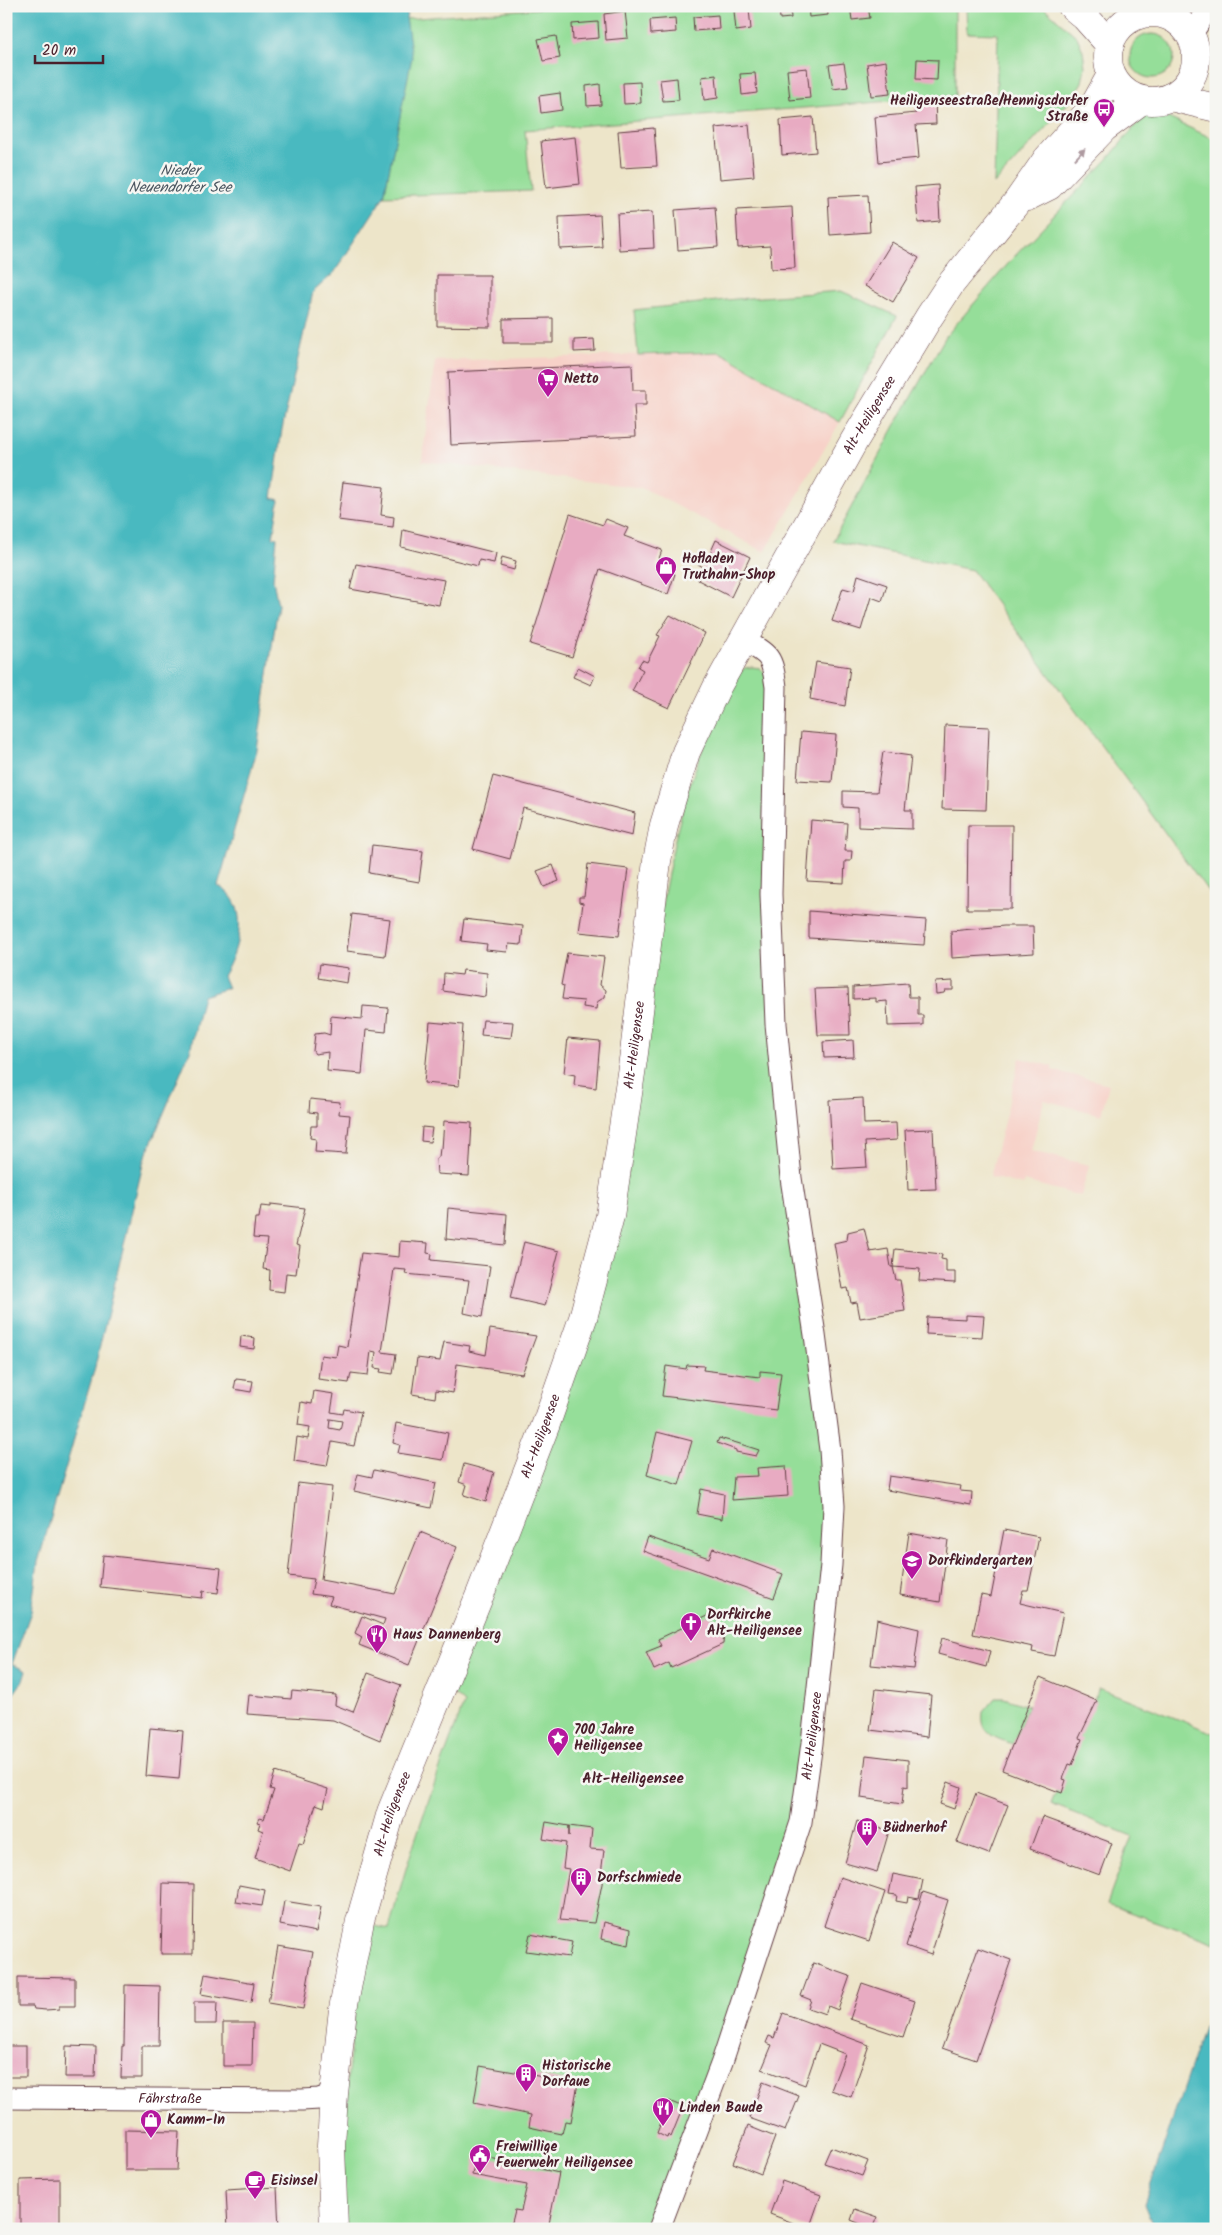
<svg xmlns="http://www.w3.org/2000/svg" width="1222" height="2235" viewBox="0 0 1222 2235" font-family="Kalam,sans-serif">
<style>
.built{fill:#f7d1c8}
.green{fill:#95de99;stroke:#707e62}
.water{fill:#4ab9c0;stroke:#4a6c76}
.building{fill:#e8abc2;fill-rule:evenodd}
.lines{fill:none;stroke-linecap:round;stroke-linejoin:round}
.minor-casing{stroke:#623d43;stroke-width:23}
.secondary-casing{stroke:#623d43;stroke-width:29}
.minor{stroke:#fff;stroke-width:21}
.secondary{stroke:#fff;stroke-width:28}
.oneway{fill:#ae9aa0}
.labels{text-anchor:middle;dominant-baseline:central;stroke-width:5;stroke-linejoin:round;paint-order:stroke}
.poi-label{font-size:14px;font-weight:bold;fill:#4a1f2b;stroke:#f6f6f2;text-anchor:start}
.street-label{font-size:14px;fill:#4a1f2b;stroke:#f6f6f2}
.water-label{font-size:15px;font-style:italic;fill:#4a555f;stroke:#f6f6f2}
.neighbourhood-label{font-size:15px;font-weight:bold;fill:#4a1f2b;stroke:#f6f6f2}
</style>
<rect width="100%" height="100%" fill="#f6f6f2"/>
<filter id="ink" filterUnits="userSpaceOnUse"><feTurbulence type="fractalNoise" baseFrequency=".02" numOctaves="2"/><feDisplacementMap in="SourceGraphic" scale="10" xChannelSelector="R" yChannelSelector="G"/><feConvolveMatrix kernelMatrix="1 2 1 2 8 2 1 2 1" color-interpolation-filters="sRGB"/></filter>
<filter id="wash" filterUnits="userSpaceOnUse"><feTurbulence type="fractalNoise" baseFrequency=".0096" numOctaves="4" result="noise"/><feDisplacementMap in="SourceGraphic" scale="20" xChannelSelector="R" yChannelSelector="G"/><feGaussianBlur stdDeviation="1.12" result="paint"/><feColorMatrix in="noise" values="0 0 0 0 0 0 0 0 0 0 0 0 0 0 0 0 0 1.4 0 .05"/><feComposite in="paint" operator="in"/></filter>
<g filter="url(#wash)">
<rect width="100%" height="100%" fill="#ede5c9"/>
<!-- built -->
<g class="built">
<polygon points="720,352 840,422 765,552 643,488 422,461 435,361"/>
<polygon points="1020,1058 1052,1066 1052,1070 1109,1084 1101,1115 1044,1100 1031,1151 1089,1165 1081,1196 1024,1181 1023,1185 990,1177"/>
</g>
<!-- green -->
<g class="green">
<polygon points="379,6 406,19 572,6 955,6 955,96 525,130 531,191 384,196 397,130"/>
<polygon points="966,6 1042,6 1077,37 1083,51 1085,67 1082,82 1072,99 994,184 998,34 967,33"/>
<circle cx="1152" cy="56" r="22"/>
<polygon points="1149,109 1216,140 1216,902 972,570 833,541 903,411 946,336 1013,258 1108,159"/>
<polygon points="841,291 897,316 840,422 720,352 638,355 634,310 736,299"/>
<path d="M752,667L760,668L766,674L764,833L830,1517L798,1815L653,2229H343V2120L357,1988L370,1925L389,1929C409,1851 436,1778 464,1703L451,1692L556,1431L675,839L687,792L705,742L737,674L745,668Z"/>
<polygon points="1099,1688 1216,1734 1216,1943 1107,1904 1132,1836 1051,1804"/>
<path d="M995,1698H1004L1028,1706L1013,1744C995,1738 980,1734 983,1712Z"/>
</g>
<!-- water -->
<g class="water">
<path d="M6,6H410L406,18L412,57L384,196L334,273L313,292L282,429L272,498L279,500L273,537L277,538L273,580L278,605L257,750L218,886C252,903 239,950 223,976L228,988L203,996L190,1051L144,1160L94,1371L38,1562L31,1612L12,1664L26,1671L23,1681L6,1704Z"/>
<polygon points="1216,1991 1216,2229 1154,2229 1144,2204"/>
</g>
<g id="blocks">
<!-- building -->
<g class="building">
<polygon points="779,6 790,6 791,18 780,19"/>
<polygon points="808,6 827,6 828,15 809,17"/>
<polygon points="850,6 868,6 870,18 852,20"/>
<polygon points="749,9 751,29 736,31 734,11"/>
<polygon points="625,11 628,38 606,40 604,14"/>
<polygon points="718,15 719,29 694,31 693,17"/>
<polygon points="675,18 676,32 651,34 650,20"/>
<polygon points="598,22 599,38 573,40 572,24"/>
<polygon points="556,36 560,58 543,61 538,39"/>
<polygon points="917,59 938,60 937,80 916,79"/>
<polygon points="886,61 890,94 871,96 867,64"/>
<polygon points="844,63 848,87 833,89 829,65"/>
<polygon points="807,68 810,98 790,100 787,70"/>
<polygon points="755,73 757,93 742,95 740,74"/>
<polygon points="716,75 718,98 704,100 702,77"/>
<polygon points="677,78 679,100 663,101 660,80"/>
<polygon points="640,82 641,103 624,104 623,83"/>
<polygon points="600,84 601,105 587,106 586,86"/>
<polygon points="560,93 562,110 541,113 539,96"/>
<polygon points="935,100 936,124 916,125 919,158 879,162 875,117 916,113 915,101"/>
<polygon points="813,117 816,152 782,155 780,120"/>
<polygon points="749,125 754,176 720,179 715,128"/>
<polygon points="654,128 657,166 621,168 618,131"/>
<polygon points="575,137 580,184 546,188 541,141"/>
<polygon points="938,185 940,221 918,223 915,187"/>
<polygon points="868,195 870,232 830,235 828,197"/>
<polygon points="715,207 718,247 678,250 675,210"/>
<polygon points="792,207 795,268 771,269 770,246 738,248 736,210"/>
<polygon points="652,212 654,248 619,250 617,214"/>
<polygon points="600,215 602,247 560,249 559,217"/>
<polygon points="892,242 919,258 893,302 865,286"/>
<polygon points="437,275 490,275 490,327 437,326"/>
<polygon points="553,318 553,343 503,343 503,319"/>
<polygon points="594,339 595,351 574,352 574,340"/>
<polygon points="632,364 633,390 646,390 646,405 634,405 636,436 451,445 448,372"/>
<polygon points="343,482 384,487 381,515 394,517 393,527 338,520"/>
<polygon points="570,514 603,525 606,519 628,528 624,536 662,550 656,567 675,574 668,594 600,569 572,657 530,644"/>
<polygon points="403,530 496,553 494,563 479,560 478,566 401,547"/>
<polygon points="716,540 750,557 731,597 698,580 703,567 698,564 703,556 708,558"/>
<polygon points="502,557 516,561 514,570 500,566"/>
<polygon points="356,564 444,580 439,605 350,589"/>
<polygon points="858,575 887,585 882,601 871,597 861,630 832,621 843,588 854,591"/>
<polygon points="670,615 705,633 669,708 632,691 643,670 638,667 642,660 647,662 660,636 657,635"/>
<polygon points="816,662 850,667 845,706 810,699"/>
<polygon points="578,667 595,676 591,685 573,677"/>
<polygon points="945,725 989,727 986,810 942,809"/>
<polygon points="801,732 836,735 832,782 797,780"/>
<polygon points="883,752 911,756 905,810 912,810 912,829 858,827 858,808 843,807 843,791 877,792"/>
<polygon points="493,776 635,813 632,836 523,808 510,859 473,849"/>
<polygon points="811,820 847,823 845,851 852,851 851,861 845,861 844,883 807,881"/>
<polygon points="968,825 1012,825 1011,909 967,909"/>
<polygon points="372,845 423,851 419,882 369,873"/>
<polygon points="588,864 628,869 619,936 579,932 583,903 579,902 579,897 584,897"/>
<polygon points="553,865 559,881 544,887 537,871"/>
<polygon points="809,911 926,920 924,945 809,938"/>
<polygon points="352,914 390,919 385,956 347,951"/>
<polygon points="464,919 523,926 521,945 509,944 507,952 486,950 487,944 461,941"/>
<polygon points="1004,926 1033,926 1034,953 952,958 951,931"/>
<polygon points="567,953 604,957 600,985 606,990 605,997 597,1002 596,1009 583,1007 584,1001 562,999 564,986 561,985"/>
<polygon points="320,964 349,968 347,983 318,978"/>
<polygon points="463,970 487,973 485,997 443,991 444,973 462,975"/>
<polygon points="953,981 953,990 945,990 944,993 936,994 935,982"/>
<polygon points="908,983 909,997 918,997 918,1015 923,1015 923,1025 888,1026 887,1001 876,1002 876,998 853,999 853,987"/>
<polygon points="848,988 850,1035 818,1035 815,989"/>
<polygon points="363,1006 388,1008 386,1032 366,1030 362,1074 327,1071 328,1052 315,1054 313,1051 315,1034 324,1033 330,1035 331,1016 362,1019"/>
<polygon points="483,1020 513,1022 511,1038 481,1035"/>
<polygon points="430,1022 463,1025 459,1086 424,1083"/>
<polygon points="568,1038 600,1041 596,1088 574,1085 575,1075 564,1073"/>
<polygon points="853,1040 854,1057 824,1058 823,1042"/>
<polygon points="863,1098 864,1124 896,1123 897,1140 865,1142 867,1167 833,1169 829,1100"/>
<polygon points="310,1099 340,1102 339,1114 350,1115 346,1154 315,1152 316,1139 310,1138 311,1126 317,1126 317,1113 309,1112"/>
<polygon points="444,1121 472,1123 469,1176 437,1174 436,1159 439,1157 440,1148 442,1149"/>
<polygon points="422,1127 432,1128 430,1142 421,1141"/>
<polygon points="933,1129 936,1189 908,1190 905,1130"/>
<polygon points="271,1204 305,1208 296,1245 300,1246 296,1274 286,1273 284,1292 269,1290 270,1270 263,1269 267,1239 253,1238 255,1218 259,1218 261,1206 271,1207"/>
<polygon points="448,1208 507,1214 505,1245 446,1239"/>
<polygon points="864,1228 870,1252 888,1249 891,1267 893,1267 896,1280 900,1280 905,1311 860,1318 857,1302 851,1303 848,1288 842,1289 834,1243 847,1240 848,1232"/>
<polygon points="400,1241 428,1243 427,1253 432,1254 431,1260 490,1266 482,1317 464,1313 469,1280 405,1274 406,1270 394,1269 382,1352 396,1354 393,1374 380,1372 381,1369 374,1368 376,1352 371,1351 368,1375 351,1373 349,1383 318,1379 321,1355 336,1357 338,1345 347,1347 361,1253 399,1257"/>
<polygon points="524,1242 559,1251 545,1306 510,1298"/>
<polygon points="895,1249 942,1254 941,1259 946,1260 946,1272 955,1272 955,1283 919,1281 920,1269 893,1267"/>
<polygon points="966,1315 984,1316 982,1337 926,1334 927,1317 966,1319"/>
<polygon points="490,1329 536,1336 522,1374 457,1364 453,1393 436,1390 435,1398 412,1394 417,1358 440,1361 444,1342 470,1346 469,1351 486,1355"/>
<polygon points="241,1336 255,1338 254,1349 240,1347"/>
<polygon points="687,1365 704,1366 703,1370 760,1377 760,1371 781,1373 776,1410 662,1396 666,1366 686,1369"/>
<polygon points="236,1379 253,1381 251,1392 234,1389"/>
<path d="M314,1391L334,1394L331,1412L343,1414L344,1409L361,1412L354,1446L332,1442L327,1466L294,1461L297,1437L308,1439L310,1427L298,1425L301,1402L312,1404ZM330,1419L342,1421L340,1430L329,1428Z"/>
<polygon points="396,1423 448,1433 443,1460 398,1453 400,1445 393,1443"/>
<polygon points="657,1432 692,1441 679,1485 647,1475"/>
<polygon points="719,1438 737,1443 759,1450 756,1456 736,1452 736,1450 717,1443"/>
<polygon points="464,1464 494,1472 486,1502 464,1495 467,1485 459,1482"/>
<polygon points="786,1466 788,1496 732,1500 734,1477 758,1476 757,1468"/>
<polygon points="374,1470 436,1483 431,1508 354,1491 358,1474 372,1477"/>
<polygon points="889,1476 961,1486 960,1491 972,1492 971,1505 887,1490"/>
<polygon points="298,1483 332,1487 321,1580 395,1594 420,1532 457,1547 409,1665 359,1645 362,1637 355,1633 362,1616 383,1625 385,1619 329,1604 332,1597 311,1594 314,1579 288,1576"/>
<polygon points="701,1489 724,1494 722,1519 697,1514"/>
<polygon points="1004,1530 1039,1537 1028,1590 1023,1590 1020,1603 1063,1613 1054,1656 1032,1652 1033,1647 973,1634 981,1595 991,1597"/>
<polygon points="909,1533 948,1540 940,1602 900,1595"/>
<polygon points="648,1537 709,1558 713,1548 783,1574 774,1598 643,1551"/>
<polygon points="103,1555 221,1568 218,1593 203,1591 202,1598 100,1587"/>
<polygon points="709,1615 719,1622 724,1633 723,1644 671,1668 669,1663 654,1670 646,1652 661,1646 658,1639"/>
<polygon points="877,1619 919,1629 914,1669 871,1665"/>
<polygon points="942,1638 990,1651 986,1667 938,1654"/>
<polygon points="368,1673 401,1685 380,1740 333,1720 247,1714 249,1695 291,1699 292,1691 336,1695 335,1705 353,1712"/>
<polygon points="1040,1677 1097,1701 1079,1738 1082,1739 1072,1765 1069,1764 1063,1779 1066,1780 1062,1793 1002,1770"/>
<polygon points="876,1689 931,1695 927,1737 870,1730"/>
<polygon points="150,1728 183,1731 179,1779 146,1776"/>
<polygon points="866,1755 908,1760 908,1787 904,1786 902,1804 861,1798"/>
<polygon points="275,1772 328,1789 324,1807 316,1804 303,1844 299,1843 290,1871 255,1858 263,1831 258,1829 260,1823 257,1822 259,1818 264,1819 274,1790 270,1789"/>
<polygon points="948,1782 961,1787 954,1809 940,1804"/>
<polygon points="976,1793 1008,1805 989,1854 957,1842"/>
<polygon points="1042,1817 1112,1843 1100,1875 1030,1849"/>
<polygon points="857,1821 889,1831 877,1872 845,1863"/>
<polygon points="546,1822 569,1826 569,1836 569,1826 592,1829 590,1849 604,1850 601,1874 604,1874 594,1923 560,1920 569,1869 563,1868 566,1843 543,1839"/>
<polygon points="893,1874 923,1880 919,1899 908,1897 907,1903 896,1901 897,1895 889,1894"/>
<polygon points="840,1877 885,1892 869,1941 824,1926"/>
<polygon points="163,1883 194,1884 193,1954 161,1954"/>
<polygon points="239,1885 265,1890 262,1906 236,1902"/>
<polygon points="923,1892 948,1900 931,1955 906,1946"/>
<polygon points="284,1901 321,1907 316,1932 280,1925"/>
<polygon points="604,1922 631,1929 629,1945 601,1939"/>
<polygon points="530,1934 572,1942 569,1957 526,1951"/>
<polygon points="278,1946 313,1952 303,2009 268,2003"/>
<polygon points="978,1948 1011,1960 976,2060 942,2048"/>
<polygon points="813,1963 850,1976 838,2010 828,2006 825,2014 808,2008 811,2000 801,1996"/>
<polygon points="205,1974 254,1983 251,2003 201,1994"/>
<polygon points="18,1977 75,1978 75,2006 59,2006 59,2009 46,2010 34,2009 33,2006 18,2006"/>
<polygon points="862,1983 915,2001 903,2037 850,2019"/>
<polygon points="125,1985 160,1986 159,2046 142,2046 142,2078 121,2078 122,2046 124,2046"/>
<polygon points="194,2002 217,2002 216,2024 194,2024"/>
<polygon points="783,2013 869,2045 851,2097 831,2090 845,2054 819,2044 805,2085 762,2069 772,2045 766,2043 769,2036 774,2038"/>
<polygon points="223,2023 253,2023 252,2066 223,2066"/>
<rect x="6" y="2046" width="20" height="31"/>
<polygon points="66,2046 96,2047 95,2077 65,2077"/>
<polygon points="480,2066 578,2083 571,2122 565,2121 562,2134 529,2127 531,2115 474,2103"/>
<polygon points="763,2082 799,2096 785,2131 749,2118"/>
<polygon points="669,2101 683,2107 671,2137 668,2135 667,2138 657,2133"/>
<polygon points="748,2126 775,2137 761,2174 733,2163"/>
<polygon points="125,2130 179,2131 177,2170 125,2170"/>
<polygon points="831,2147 868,2161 862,2176 824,2163"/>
<polygon points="476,2155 559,2173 548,2229 525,2229 511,2226 515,2210 521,2211 527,2185 472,2175"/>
<polygon points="60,2179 60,2229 20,2229 20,2180"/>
<polygon points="782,2181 821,2195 809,2229 770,2214"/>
<polygon points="277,2187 279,2229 228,2229 226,2190"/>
<polygon points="855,2209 878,2217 873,2229 851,2220"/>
</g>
</g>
</g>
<g filter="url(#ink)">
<use href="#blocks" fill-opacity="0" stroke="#623d43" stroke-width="1"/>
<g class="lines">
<!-- minor casing -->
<g class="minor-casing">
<g id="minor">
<polyline points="1168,15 1177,6"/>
<polyline points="1191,35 1210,6"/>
<path id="s1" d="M6,2098L302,2100L319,2099L334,2094"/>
<path id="s2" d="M659,2229L722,2062L801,1822L812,1743L831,1565L834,1506L830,1450L815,1335L791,1178L776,1024L771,894L776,687C772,656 770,655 743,640"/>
</g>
</g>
<!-- secondary casing -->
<g class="secondary-casing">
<g id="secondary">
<polyline points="1072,6 1085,17 1110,45"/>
<circle cx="1152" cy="57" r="44"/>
<polyline points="1170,97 1216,108"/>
<polyline points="1027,197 1049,186 1104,128 1142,100"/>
<path id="s3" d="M334,2229L331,2146L334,2094L343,2009L360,1921L391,1812L481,1592L546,1424L583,1318L610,1216L634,1053L657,861L664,825L686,752L717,687L854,441L929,317L950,285L1017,202L1047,159L1094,106L1111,75"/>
</g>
</g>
<!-- minor -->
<use href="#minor" class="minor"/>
<!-- secondary -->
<use href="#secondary" class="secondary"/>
</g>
<!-- one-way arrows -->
<defs><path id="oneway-solid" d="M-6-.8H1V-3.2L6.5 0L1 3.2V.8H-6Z" transform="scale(1.25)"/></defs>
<use class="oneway" href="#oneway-solid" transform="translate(1080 154) rotate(-47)"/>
</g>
<!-- icons -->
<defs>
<g id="bus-pin" transform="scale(1.125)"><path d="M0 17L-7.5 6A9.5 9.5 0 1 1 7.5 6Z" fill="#b5179e" stroke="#f6f6f2"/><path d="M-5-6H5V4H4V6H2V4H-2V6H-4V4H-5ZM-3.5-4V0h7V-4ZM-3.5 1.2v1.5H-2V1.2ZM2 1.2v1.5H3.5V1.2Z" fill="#fff"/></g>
<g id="supermarket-pin" transform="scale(1.125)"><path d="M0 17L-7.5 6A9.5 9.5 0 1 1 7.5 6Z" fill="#b5179e" stroke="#f6f6f2"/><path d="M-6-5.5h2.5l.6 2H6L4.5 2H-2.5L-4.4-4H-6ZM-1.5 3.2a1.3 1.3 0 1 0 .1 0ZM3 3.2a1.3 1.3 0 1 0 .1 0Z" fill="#fff"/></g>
<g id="shop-pin" transform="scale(1.125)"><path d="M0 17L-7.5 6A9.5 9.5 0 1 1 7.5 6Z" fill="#b5179e" stroke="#f6f6f2"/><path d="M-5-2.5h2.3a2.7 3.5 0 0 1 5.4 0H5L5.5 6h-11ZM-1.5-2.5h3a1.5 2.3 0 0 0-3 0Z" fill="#fff"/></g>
<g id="school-pin" transform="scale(1.125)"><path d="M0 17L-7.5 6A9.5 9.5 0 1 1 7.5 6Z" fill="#b5179e" stroke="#f6f6f2"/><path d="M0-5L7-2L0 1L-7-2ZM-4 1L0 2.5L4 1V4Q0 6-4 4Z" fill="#fff"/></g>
<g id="church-pin" transform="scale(1.125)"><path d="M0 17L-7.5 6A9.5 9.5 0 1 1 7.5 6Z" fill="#b5179e" stroke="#f6f6f2"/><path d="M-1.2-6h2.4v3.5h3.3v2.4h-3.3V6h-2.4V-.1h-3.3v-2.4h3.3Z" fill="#fff"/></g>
<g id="restaurant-pin" transform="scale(1.125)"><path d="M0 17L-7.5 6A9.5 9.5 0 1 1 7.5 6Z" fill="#b5179e" stroke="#f6f6f2"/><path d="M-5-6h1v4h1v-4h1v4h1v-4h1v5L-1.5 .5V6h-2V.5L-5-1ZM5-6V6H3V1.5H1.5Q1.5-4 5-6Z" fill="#fff"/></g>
<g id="sight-pin" transform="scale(1.125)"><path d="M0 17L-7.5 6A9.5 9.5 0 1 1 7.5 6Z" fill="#b5179e" stroke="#f6f6f2"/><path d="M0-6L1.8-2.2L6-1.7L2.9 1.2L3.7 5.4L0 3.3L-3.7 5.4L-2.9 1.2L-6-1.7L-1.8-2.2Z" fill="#fff"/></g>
<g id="building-pin" transform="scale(1.125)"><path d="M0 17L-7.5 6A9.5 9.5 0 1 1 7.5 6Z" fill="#b5179e" stroke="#f6f6f2"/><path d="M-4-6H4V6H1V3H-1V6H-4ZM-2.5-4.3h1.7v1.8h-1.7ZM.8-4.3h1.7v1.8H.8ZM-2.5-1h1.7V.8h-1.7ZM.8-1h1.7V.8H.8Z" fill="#fff"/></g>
<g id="civic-pin" transform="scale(1.125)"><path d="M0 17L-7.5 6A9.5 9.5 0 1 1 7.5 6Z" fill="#b5179e" stroke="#f6f6f2"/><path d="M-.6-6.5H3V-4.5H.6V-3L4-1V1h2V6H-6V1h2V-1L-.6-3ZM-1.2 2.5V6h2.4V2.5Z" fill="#fff"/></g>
<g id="cafe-pin" transform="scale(1.125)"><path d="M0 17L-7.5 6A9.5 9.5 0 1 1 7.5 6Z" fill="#b5179e" stroke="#f6f6f2"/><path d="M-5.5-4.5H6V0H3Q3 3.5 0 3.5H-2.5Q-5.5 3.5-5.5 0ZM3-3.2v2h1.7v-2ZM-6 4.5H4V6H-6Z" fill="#fff"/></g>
</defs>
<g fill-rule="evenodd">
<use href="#bus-pin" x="1104" y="109"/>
<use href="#supermarket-pin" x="548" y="379"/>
<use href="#shop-pin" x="666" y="567"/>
<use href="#school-pin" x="912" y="1561"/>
<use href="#church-pin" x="691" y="1623"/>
<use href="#restaurant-pin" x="377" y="1635"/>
<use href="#sight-pin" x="558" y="1738"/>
<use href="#building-pin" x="867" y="1828"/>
<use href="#building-pin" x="581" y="1878"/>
<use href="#building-pin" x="526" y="2074"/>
<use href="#restaurant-pin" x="663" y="2108"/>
<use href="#shop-pin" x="151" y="2120"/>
<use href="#civic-pin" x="480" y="2155"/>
<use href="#cafe-pin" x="255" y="2181"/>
</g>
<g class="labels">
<!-- poi labels -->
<g class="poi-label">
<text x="1088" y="101" text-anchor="end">Heiligenseestraße/Hennigsdorfer<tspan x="1088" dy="16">Straße</tspan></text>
<text x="564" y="379">Netto</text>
<text x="682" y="559">Hofladen<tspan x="682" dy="16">Truthahn-Shop</tspan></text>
<text x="928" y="1561">Dorfkindergarten</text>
<text x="707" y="1615">Dorfkirche<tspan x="707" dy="16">Alt-Heiligensee</tspan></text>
<text x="393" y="1635">Haus Dannenberg</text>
<text x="574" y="1730">700 Jahre<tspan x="574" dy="16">Heiligensee</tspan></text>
<text x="883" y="1828">Büdnerhof</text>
<text x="597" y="1878">Dorfschmiede</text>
<text x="542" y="2066">Historische<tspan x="542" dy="16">Dorfaue</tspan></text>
<text x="679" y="2108">Linden Baude</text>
<text x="167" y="2120">Kamm-In</text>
<text x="496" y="2147">Freiwillige<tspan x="496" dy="16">Feuerwehr Heiligensee</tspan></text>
<text x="271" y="2181">Eisinsel</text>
</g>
<!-- street labels -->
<g class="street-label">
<text stroke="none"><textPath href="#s3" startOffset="1914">Alt-Heiligensee</textPath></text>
<text stroke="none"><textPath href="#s3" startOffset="1232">Alt-Heiligensee</textPath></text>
<text stroke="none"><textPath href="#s3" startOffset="828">Alt-Heiligensee</textPath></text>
<text stroke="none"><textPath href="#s2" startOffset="518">Alt-Heiligensee</textPath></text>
<text stroke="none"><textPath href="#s3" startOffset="422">Alt-Heiligensee</textPath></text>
<text stroke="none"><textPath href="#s1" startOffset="164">Fährstraße</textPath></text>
</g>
<!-- water labels -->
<g class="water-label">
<text x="180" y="171">Nieder<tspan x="180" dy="17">Neuendorfer See</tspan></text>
</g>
<!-- neighbourhood labels -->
<g class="neighbourhood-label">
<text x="633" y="1779">Alt-Heiligensee</text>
</g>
</g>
<!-- margin -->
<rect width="1222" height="2235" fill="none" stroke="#f6f6f2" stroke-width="25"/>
<!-- scale -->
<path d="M35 55v8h68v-8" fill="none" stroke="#4a1f2b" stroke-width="2.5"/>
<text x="42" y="55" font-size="15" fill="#4a1f2b" stroke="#f6f6f2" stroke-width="4" paint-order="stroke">20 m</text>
</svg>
